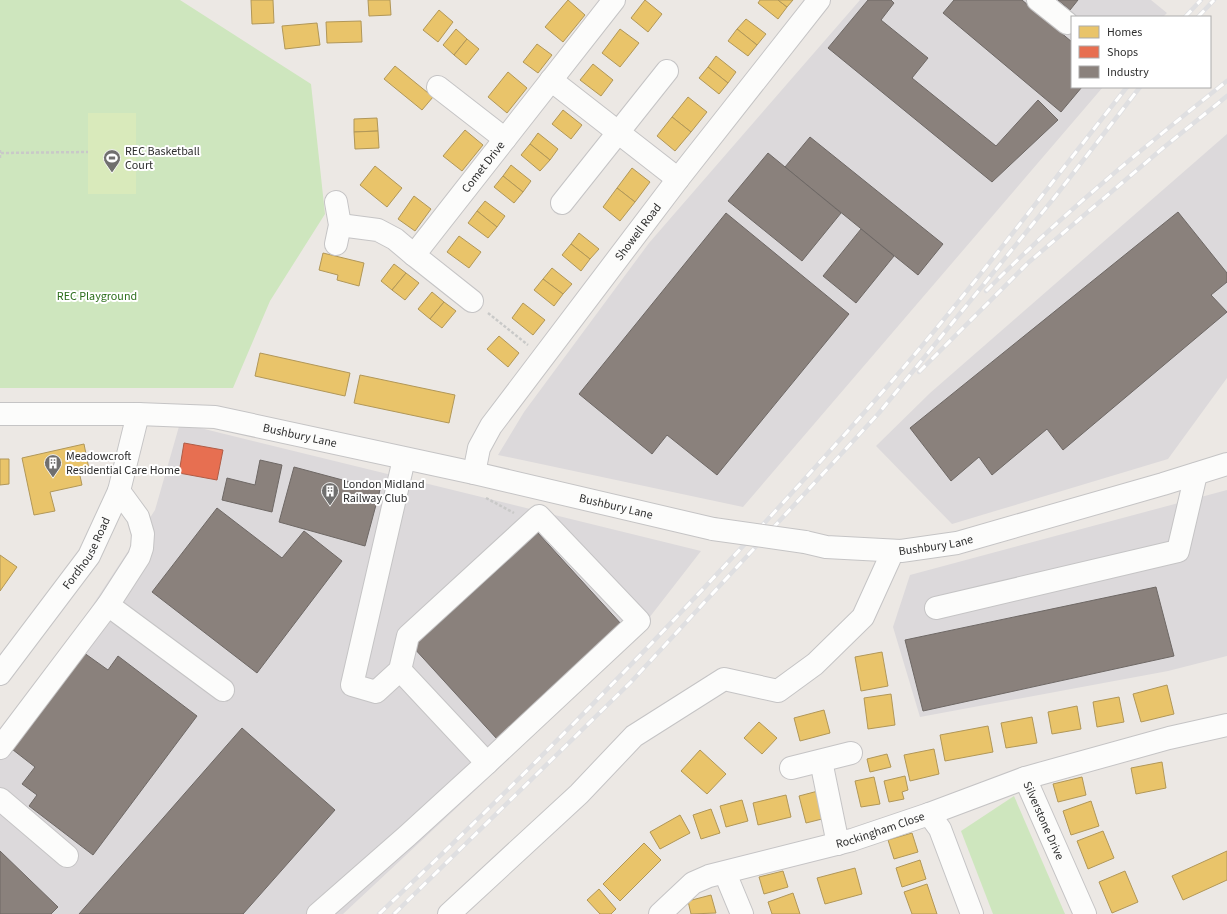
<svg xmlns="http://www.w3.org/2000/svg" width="1227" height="914" viewBox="0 0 1227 914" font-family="'Source Sans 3',sans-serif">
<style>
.industrial{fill:#dcd9db}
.green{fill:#cee6be}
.pitch{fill:#d9eabb}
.homes{fill:#e9c46a;stroke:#b19758}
.shops{fill:#e76f51;stroke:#b05c46}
.industry{fill:#8a817c;stroke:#6e6865}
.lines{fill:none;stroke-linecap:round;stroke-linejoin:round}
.minor-casing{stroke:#c5c4c5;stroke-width:24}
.path{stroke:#c9c9c8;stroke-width:2.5;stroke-dasharray:3 2;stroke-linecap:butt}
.minor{stroke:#fcfcfb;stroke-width:22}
.rail-casing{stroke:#dfdfe1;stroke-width:4.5}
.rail{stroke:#fff;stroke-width:3;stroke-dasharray:9;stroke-linecap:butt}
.minor-bridge-casing{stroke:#c5c4c5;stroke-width:24;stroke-linecap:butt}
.minor-bridge{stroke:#fcfcfb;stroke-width:22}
.labels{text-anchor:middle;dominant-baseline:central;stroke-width:4;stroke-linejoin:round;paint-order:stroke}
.poi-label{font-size:12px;fill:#2e2e2e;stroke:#fff;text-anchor:start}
.street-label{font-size:12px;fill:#2e2e2e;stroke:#fff}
.park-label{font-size:12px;fill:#2c6e1b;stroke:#fff}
</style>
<rect width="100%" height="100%" fill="#ece8e4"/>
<!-- industrial -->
<g class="industrial">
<polygon points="860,0 1151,0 1167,13 1163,17 1072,17 1072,87 1103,87 743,507 498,455 524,412 649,243"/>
<polygon points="1227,134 1227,378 1168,459 952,524 876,446 930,393"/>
<polygon points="180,423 701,551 649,618 497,770 343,914 0,914 0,732 54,664 155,510"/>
<polygon points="1227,490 1227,656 1168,671 920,717 893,627 910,575"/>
</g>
<!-- green -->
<g class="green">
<polygon points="0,0 180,0 311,84 325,214 270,301 233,388 0,388"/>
<polygon points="1014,796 1065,914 993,914 961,831"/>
</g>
<!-- pitch -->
<rect class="pitch" x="88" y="113" width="48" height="81"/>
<!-- homes -->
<g class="homes">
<polygon points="251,0 273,0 274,23 252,24"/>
<polygon points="368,0 390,0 391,15 369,16"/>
<polygon points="568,0 585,15 563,42 545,27"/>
<polygon points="645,0 662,14 648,32 631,18"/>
<polygon points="760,0 778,0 787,7 778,19 758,3"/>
<polygon points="778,0 793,0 787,7"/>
<polygon points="439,10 453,22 438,42 423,30"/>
<polygon points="746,19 766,34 757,45 737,29"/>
<polygon points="361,21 362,42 327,43 326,22"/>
<polygon points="317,23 320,45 285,49 282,26"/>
<polygon points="456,29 467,39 454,55 443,45"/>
<polygon points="620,29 639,43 620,67 602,53"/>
<polygon points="737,29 757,45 748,56 728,41"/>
<polygon points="467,39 479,49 466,65 454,55"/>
<polygon points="537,44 552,55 538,73 523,62"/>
<polygon points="716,56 736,72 728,83 708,67"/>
<polygon points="593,64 613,80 601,96 580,80"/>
<polygon points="395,66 433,97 422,110 384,79"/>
<polygon points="708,67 728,83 719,94 699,78"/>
<polygon points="508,72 527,88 507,113 488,97"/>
<polygon points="688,97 707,112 691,132 672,117"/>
<polygon points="563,110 582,125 571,139 552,124"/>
<polygon points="672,117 691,132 675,151 657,136"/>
<polygon points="377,118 378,131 354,132 354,119"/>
<polygon points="465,130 483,145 462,171 443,156"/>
<polygon points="378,131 379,148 355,149 354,132"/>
<polygon points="538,133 558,149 550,160 530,144"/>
<polygon points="530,144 550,160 540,171 521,155"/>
<polygon points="511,165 531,181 523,192 503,176"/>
<polygon points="375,166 402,188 387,207 360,185"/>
<polygon points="632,168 650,182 635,202 617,188"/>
<polygon points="503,176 523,192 514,203 494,187"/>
<polygon points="617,188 635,202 620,221 603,207"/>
<polygon points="414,196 431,209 415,231 398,219"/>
<polygon points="485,201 505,216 497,227 477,211"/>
<polygon points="477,211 497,227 488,238 468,223"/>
<polygon points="579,233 599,249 590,259 571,244"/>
<polygon points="459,236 481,252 469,268 447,252"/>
<polygon points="571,244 590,259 581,271 562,255"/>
<polygon points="323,253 364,263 359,286 337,280 338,275 319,270"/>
<polygon points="394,264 406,273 392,290 381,281"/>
<polygon points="552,268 572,284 563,294 543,279"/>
<polygon points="406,273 419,283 405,300 392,290"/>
<polygon points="543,279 563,294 554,306 534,290"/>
<polygon points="432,292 444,302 430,319 418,309"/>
<polygon points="444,302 456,311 442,328 430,319"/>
<polygon points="523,303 545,320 533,335 512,318"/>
<polygon points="499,336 519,353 508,367 487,349"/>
<polygon points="260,353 350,373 345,396 255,376"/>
<polygon points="360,375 455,395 449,423 354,403"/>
<polygon points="84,444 89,469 79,471 82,485 50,492 55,511 34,515 22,458"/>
<polygon points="0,459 9,459 9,484 0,485"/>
<polygon points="0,555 17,567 0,591"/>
<polygon points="882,652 888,686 861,691 855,657"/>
<polygon points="1167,685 1174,714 1141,722 1133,694"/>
<polygon points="891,694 895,725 868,729 864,698"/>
<polygon points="1119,697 1124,722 1097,727 1093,702"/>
<polygon points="1077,706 1081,729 1052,734 1048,712"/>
<polygon points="824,710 830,733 800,741 794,718"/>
<polygon points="1032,717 1037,743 1006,748 1001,723"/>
<polygon points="759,722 777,738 762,754 744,738"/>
<polygon points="988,726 993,752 945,761 940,735"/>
<polygon points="934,749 939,774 910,781 904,755"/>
<polygon points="700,750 726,774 707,794 681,771"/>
<polygon points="887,754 891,767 870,772 867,759"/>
<polygon points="1162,762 1166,788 1136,794 1131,768"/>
<polygon points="905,776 908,790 902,792 904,799 889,802 884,781"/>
<polygon points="874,777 880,804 861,807 855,781"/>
<polygon points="1082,777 1086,795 1058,802 1053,784"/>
<polygon points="818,791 826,818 806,823 799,796"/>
<polygon points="786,795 791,817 758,825 753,803"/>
<polygon points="742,800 748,821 726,827 720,806"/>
<polygon points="1091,801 1099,826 1071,835 1063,811"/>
<polygon points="711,809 720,833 701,839 693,815"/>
<polygon points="680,815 690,833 660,849 650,832"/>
<polygon points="1103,831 1114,858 1088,869 1077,841"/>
<polygon points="912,833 918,852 894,859 888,840"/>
<polygon points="644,843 661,860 620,901 603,884"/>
<polygon points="1227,851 1227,880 1183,900 1172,876"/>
<polygon points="920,860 926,879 902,887 896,868"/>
<polygon points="855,868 862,894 825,904 817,878"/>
<polygon points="783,871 788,887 764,894 759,877"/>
<polygon points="1125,871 1138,902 1112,913 1099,882"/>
<polygon points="927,884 937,914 912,914 904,892"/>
<polygon points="599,889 616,909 611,914 600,914 587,900"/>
<polygon points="793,893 800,914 772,914 768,902"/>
<polygon points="711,895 716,913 691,914 688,901"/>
</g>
<!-- shops -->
<polygon class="shops" points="184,443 223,450 217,480 179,473"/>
<!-- industry -->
<g class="industry">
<polygon points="868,0 891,0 894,3 881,20 928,58 912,78 996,146 1038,100 1058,120 992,182 828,48"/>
<polygon points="954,0 1022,0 1072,42 1072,87 1082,87 1061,112 943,13"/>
<polygon points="1058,0 1078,0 1070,10"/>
<polygon points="810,137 943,244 918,275 785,167"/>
<polygon points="768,153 841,213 802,261 728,201"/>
<polygon points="1178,212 1227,273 1227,282 1211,295 1227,312 1063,450 1047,429 992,475 979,457 951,481 910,428"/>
<polygon points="726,213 849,314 717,475 667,435 652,454 579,394"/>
<polygon points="861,229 894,256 856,303 823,276"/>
<polygon points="260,460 282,465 272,512 222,500 227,478 255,485"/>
<polygon points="294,467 380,490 365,546 279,522"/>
<polygon points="217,508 282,558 304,531 342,561 257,673 152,592"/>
<polygon points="538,533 622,625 497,739 413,647"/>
<polygon points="1156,587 1174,656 923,711 905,640"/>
<polygon points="80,650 108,670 118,656 197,716 93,855 29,806 37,795 22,784 35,767 8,746"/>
<polygon points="242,728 335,810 243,914 79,914"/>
<polygon points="0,851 58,907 51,914 0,914"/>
</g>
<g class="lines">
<!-- minor casing -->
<g class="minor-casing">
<g id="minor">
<polyline points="1038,0 1067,23"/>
<polyline points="551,80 678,179"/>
<polyline points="438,87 505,139"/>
<polyline points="336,202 340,225 336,244"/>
<polyline points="562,203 667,71"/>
<polyline points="340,225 378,230 395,239 414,255"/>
<path id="s1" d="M472,301L414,255L614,0"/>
<path id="s2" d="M0,414H138L215,417L474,473L713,529"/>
<path id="s3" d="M474,473L479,448L491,426L678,179L819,0"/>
<path id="s4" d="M805,542L826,547L901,551L957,543L1163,484L1227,464"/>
<polyline points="108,605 223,690"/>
<polyline points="936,608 1178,551 1196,474"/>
<polyline points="400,670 408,636 539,516 639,621 487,763 400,670 376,692 352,685 404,459"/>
<path id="s5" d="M0,674L89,556L119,491L138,414"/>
<polyline points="0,748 108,605 139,557 142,548 143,534 138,517 119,491"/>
<polyline points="821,761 838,844"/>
<polyline points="791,768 851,753"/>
<polyline points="1025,778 1169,738 1227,725"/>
<polyline points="0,799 67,856"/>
<path id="s6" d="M929,814L1025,778L1085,914"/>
<polyline points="725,873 742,914"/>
<polyline points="318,914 407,836 487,763"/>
<polyline points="449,914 579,794 634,736 724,679 778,691 815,664 863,617 893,551"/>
<path id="s7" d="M660,914L693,883L709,876L852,840L929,814L940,829L972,914"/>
</g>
</g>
<!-- path -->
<g class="path">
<polyline points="0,150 0,160"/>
<polyline points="1,153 88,152"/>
<polyline points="488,313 528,345"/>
<polyline points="486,498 514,513"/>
</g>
<!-- minor -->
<use href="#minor" class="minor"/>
<!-- rail casing -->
<g class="rail-casing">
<g id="rail">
<polyline points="1185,17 1201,0"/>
<polyline points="1198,17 1214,0"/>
<path d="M986,291C1061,215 1144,147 1227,81"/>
<polyline points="919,372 1029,262 1163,148 1227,96"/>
<path d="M379,914C550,753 714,582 870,406C961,304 1042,194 1127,87"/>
<polyline points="394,914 631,682 879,413 1054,198 1140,87"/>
</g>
</g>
<!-- rail -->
<use href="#rail" class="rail"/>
<!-- minor-bridge casing -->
<g class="minor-bridge-casing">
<polyline id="minor-bridge" points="713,529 805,542"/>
</g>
<!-- minor-bridge -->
<use href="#minor-bridge" class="minor-bridge"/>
</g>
<!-- icons -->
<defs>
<g id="stadium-pin" transform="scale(0.9)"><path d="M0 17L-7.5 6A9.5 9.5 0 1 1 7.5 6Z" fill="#706f6e" stroke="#fff"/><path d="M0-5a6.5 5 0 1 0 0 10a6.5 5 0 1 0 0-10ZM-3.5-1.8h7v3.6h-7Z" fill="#fff"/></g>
<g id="building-pin" transform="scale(0.9)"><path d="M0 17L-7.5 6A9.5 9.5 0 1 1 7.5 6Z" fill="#706f6e" stroke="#fff"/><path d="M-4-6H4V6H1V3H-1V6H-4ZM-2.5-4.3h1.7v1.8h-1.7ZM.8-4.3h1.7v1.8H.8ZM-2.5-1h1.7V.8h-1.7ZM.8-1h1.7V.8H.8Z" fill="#fff"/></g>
</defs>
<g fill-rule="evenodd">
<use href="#stadium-pin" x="112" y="158"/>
<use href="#building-pin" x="53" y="463"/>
<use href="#building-pin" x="330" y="491"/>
</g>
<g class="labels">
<!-- poi labels -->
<g class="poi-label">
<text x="125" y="151">REC Basketball<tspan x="125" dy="14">Court</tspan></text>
<text x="66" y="456">Meadowcroft<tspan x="66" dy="14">Residential Care Home</tspan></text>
<text x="343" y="484">London Midland<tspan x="343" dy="14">Railway Club</tspan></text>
</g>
<!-- street labels -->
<g class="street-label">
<text stroke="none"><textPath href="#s1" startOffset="186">Comet Drive</textPath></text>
<text stroke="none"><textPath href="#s3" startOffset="294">Showell Road</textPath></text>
<text stroke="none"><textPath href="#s2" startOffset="302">Bushbury Lane</textPath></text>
<text stroke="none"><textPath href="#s2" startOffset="626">Bushbury Lane</textPath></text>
<text stroke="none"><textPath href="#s4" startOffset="132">Bushbury Lane</textPath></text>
<text stroke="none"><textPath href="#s5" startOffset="149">Fordhouse Road</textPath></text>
<text stroke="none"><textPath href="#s6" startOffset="149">Silverstone Drive</textPath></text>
<text stroke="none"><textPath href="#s7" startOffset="240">Rockingham Close</textPath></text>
</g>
<!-- park labels -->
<g class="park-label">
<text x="97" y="296">REC Playground</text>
</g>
</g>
<!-- legend -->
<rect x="1071" y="16" width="140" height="72" fill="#ffffff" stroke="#ababab"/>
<rect x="1079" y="26" width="20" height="12" fill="#e9c46a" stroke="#ababab"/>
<text x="1107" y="36" font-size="12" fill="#2e2e2e">Homes</text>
<rect x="1079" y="46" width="20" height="12" fill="#e76f51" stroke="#ababab"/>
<text x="1107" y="56" font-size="12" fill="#2e2e2e">Shops</text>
<rect x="1079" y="66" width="20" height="12" fill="#8a817c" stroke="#ababab"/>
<text x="1107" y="76" font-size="12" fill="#2e2e2e">Industry</text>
</svg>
